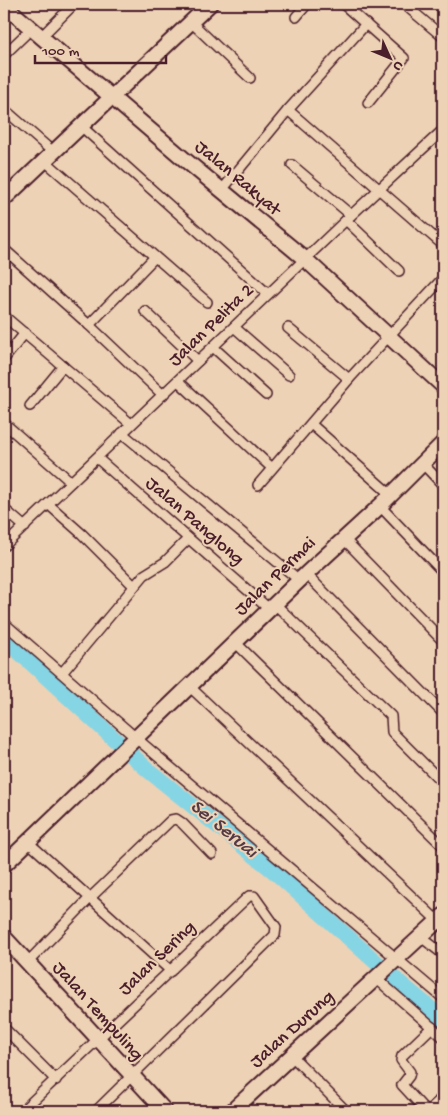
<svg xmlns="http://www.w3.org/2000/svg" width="447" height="1115" viewBox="0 0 447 1115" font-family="'Gochi Hand',sans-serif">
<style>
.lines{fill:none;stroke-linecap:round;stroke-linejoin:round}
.river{stroke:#86d5e4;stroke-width:16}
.street-casing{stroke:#4a1f2b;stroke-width:12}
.secondary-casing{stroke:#4a1f2b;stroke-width:18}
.street{stroke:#eed2b5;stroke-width:9}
.secondary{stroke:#eed2b5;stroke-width:14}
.labels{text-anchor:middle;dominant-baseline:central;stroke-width:4;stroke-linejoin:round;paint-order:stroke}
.street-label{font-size:19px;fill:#4a1f2b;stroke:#eed2b5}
.water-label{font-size:20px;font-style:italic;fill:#533a47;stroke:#eed2b5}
</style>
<rect width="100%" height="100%" fill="#eed2b5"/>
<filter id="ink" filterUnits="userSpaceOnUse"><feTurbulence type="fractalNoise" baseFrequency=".02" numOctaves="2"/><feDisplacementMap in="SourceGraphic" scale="10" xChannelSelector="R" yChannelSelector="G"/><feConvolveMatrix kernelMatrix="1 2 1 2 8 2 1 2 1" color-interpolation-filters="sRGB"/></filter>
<g filter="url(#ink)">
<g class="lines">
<!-- river -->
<polyline class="river" points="4,638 148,770 275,872 395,979 443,1019"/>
<!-- street casing -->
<g class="street-casing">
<g id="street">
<polyline points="343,4 404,58 368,103"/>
<polyline points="404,4 443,37"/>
<polyline points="296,17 307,4"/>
<polyline points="191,22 250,78"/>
<polyline points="42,36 74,4"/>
<polyline points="4,55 32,28"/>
<polyline points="4,109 53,152"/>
<polyline points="288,110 443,245"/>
<polyline points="81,126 268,294"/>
<polyline points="44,160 207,302"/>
<polyline points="292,165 351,215"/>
<polyline points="222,190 288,110 366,24"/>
<polyline points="346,220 399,271"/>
<polyline points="4,249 89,325 163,395"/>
<polyline points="145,311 198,361"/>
<polyline points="4,316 131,424"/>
<polyline points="89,325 155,257"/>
<polyline points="234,327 289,375"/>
<polyline points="288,328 349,379"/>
<polyline points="213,347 266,395"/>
<polyline points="4,359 25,333"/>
<polyline points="178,381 272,468"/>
<polyline points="30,406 63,366"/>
<polyline points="4,423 71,482"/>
<polyline points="311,424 391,495"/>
<polyline points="122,433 299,580"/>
<polyline points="97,458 269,609"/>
<polyline points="423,464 443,485"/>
<polyline points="258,485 349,379 443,278"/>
<polyline points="48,504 82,534 134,586"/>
<polyline points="380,506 443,572"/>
<polyline points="4,509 25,527"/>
<polyline points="344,539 443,641"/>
<polyline points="4,546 346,220 443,130"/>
<polyline points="306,574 443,713"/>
<polyline points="275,604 391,716 392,732 443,783"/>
<polyline points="4,623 136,738 443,998"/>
<polyline points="235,642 443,846"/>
<polyline points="62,673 144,575 165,562 188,539"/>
<polyline points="189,686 443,926"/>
<polyline points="28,842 171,971"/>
<polyline points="421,937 443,954"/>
<polyline points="27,963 90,898 171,820 176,819 182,823 212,854"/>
<polyline points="377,979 443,1037"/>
<polyline points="4,1028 56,1080"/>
<polyline points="292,1056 346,1111"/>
<polyline points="22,1111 249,896 254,896 276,927 275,935 96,1111"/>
<polyline points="426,1111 402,1085 409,1076 410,1072 401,1060 402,1056 432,1027"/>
<polyline points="428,1111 443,1097"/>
</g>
</g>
<!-- secondary casing -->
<g class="secondary-casing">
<g id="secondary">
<polyline points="4,5 184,159 305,259 443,386"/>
<polyline points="4,199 210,4"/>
<polyline points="4,865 306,574 380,506 443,443"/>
<polyline points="4,937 165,1111"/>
<polyline points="232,1111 443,916"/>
</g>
</g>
<!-- street -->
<use href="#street" class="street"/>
<!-- secondary -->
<use href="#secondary" class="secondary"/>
</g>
</g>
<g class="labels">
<!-- street labels -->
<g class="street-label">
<text transform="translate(237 179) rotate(40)">Jalan Rakyat</text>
<text transform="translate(212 326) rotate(-44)">Jalan Pelita 2</text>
<text transform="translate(194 522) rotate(41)">Jalan Panglong</text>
<text transform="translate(276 577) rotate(-44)">Jalan Permai</text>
<text transform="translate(158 959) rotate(-44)">Jalan Sering</text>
<text transform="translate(97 1012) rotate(48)">Jalan Tempuling</text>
<text transform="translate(293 1030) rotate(-42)">Jalan Durung</text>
</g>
<!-- water labels -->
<g class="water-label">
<text transform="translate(223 830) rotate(39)">Sei Seruai</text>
</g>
</g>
<!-- margin -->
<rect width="447" height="1115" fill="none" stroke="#eed2b5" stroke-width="20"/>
<rect x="10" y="10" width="427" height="1095" fill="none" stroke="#4a1f2b" stroke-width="2" filter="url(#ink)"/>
<!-- north arrow -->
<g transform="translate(390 58) rotate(134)" stroke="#eed2b5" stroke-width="4" paint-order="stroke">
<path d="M0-4L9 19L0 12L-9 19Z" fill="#4a1f2b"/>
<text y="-8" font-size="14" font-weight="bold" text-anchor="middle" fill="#4a1f2b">U</text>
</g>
<!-- scale -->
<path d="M35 55v8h131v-8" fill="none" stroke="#4a1f2b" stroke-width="2.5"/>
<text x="42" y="55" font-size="15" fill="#4a1f2b" stroke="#eed2b5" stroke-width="4" paint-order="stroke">100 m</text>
</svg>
